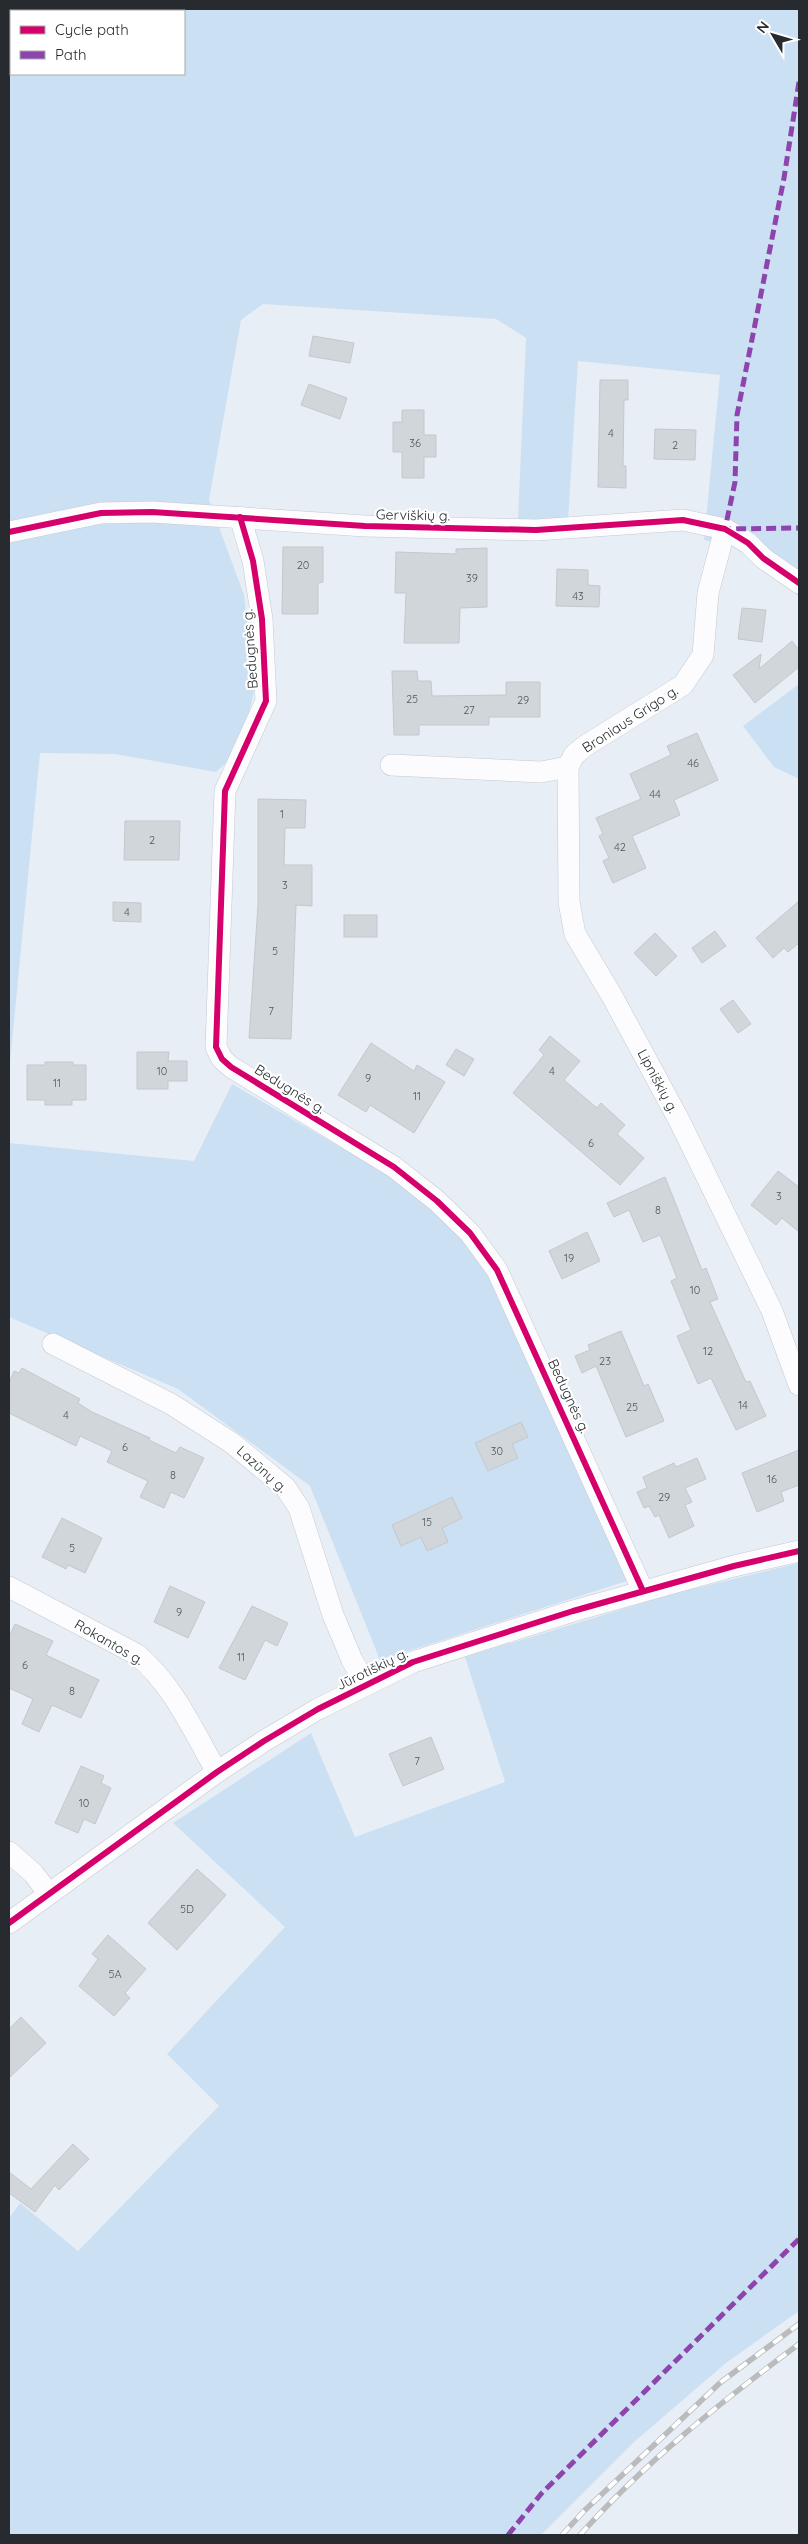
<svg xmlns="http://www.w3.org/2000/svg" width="808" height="2544" viewBox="0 0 808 2544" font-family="Quicksand,sans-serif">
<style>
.green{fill:#cce0f4;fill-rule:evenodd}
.building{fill:#d1d6db;stroke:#c3c8cd}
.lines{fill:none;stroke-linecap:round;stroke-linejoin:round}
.minor-casing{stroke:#c5cad0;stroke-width:22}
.minor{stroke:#fcfcfe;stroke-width:21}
.rail-casing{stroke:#babbbd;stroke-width:5.5}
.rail{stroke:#fff;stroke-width:4;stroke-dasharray:11;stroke-linecap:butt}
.quiet{stroke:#8e44ad;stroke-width:5;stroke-dasharray:10 5;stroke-linecap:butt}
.cycleway-casing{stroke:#fff;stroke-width:9}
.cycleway{stroke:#d6006c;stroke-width:6}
.labels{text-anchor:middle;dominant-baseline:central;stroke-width:4.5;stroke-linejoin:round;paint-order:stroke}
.number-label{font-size:11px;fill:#52565c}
.street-label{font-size:14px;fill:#272b30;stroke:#fff}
</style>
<rect width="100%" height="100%" fill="#e8eef5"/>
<!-- green -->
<g class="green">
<path d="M9,9H799V597L786,583L732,546L704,540L720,375L578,361L568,520L518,519L526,338L496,319L263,304L241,320L209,500L244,595L254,690L247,723L230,759L216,772L115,754L40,753L9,1073ZM11,11H184V74H11Z"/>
<polygon points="799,684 799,779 774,767 743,726"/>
<polygon points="232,1084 390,1176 454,1226 492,1280 627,1581 380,1660 310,1486 178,1389 9,1317 9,1143 194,1161"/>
<polygon points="799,1563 799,2311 726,2363 634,2442 541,2535 9,2535 9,2218 20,2203 78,2251 219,2106 167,2054 285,1927 173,1823 311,1733 355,1837 505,1782 465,1657 672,1594"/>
</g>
<!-- building -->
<g class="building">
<polygon points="313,336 354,343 350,363 309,356"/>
<polygon points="600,380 628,380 628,400 624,400 623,466 626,466 626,488 598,487"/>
<polygon points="309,384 347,398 340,419 301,405"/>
<polygon points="402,410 424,410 424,435 436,435 436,457 424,457 424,478 402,478 402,452 393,452 393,422 402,422"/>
<polygon points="655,429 696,430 695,460 654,459"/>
<polygon points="283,547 323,547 323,582 318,583 318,614 282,614"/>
<polygon points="487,548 487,607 460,608 459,643 404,643 406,593 395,593 396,552 456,554 456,549"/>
<polygon points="557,569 588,570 588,585 600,586 599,607 556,606"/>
<polygon points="742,608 766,610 762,642 738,639"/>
<polygon points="792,641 799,650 799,667 755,703 733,675 761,654 759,669"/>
<polygon points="392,671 417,671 418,681 431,681 432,696 506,695 506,682 540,682 540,717 489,717 489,725 419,725 419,735 394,735"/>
<polygon points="697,733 718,780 674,800 680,815 632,836 646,868 613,883 603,861 609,858 599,836 603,834 596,818 641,799 630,774 671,755 667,746"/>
<polygon points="258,799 306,800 305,828 285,828 284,865 312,865 312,906 296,905 291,1039 249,1038 258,905"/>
<polygon points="125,821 180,821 179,860 124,860"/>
<polygon points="799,901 799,943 788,952 784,948 773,958 756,938"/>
<polygon points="113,902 141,903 141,922 113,921"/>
<rect x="344" y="915" width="33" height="22"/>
<polygon points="715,931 726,946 702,963 692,948"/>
<polygon points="655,933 677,956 656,976 634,953"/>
<polygon points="733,1000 751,1024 738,1033 720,1009"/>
<polygon points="550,1036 580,1061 564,1080 597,1108 601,1103 625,1125 617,1134 644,1158 620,1185 513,1093 544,1055 539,1050"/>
<polygon points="371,1043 414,1071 417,1065 445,1082 414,1133 370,1105 366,1112 338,1095"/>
<polygon points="456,1049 474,1059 464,1076 446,1065"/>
<polygon points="137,1052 169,1052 168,1061 187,1061 187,1081 168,1081 168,1089 137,1089"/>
<polygon points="45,1062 73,1062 73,1065 86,1065 86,1100 72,1100 72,1105 45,1105 45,1100 27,1100 27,1065 45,1065"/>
<polygon points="778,1171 799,1187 799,1232 782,1218 776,1225 751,1205"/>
<polygon points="665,1177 702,1270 706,1268 718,1299 710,1302 746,1382 750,1381 766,1416 736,1430 711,1378 698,1384 677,1336 691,1330 671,1281 677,1278 660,1235 643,1242 629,1210 614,1217 607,1203"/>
<polygon points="587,1232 600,1261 562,1279 549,1251"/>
<polygon points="621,1331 644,1386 648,1384 664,1421 626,1437 596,1366 582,1373 575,1356 590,1350 588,1345"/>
<polygon points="22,1368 80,1399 78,1403 92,1412 150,1438 149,1440 176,1453 180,1447 204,1458 184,1498 171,1492 164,1508 140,1497 148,1481 107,1462 112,1451 80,1436 76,1446 9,1413 9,1383 14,1371 19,1373"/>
<polygon points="521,1422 528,1437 512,1444 518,1458 488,1471 475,1443"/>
<polygon points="799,1450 799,1485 781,1492 784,1501 757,1512 742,1473"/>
<polygon points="697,1458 706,1479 685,1488 692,1502 685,1505 694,1526 669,1538 659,1515 655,1517 649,1506 644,1508 637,1492 647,1488 643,1477 674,1463 676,1467"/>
<polygon points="452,1497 462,1518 442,1528 448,1542 427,1551 421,1537 401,1546 392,1525"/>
<polygon points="62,1518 102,1538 85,1573 68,1565 66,1569 42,1557"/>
<polygon points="170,1586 205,1602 188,1638 154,1622"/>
<polygon points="252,1606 288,1623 277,1646 265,1640 245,1680 219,1668"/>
<polygon points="15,1624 53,1641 46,1655 99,1680 81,1718 52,1705 39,1732 22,1724 33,1699 9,1688 9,1637"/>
<polygon points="431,1737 444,1769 403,1786 389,1754"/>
<polygon points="81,1766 104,1776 101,1783 111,1788 95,1824 84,1819 78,1833 55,1823"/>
<polygon points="197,1869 226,1895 177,1950 148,1923"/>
<polygon points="108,1935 146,1969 125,1993 130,1998 114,2016 79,1986 98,1959 92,1954"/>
<polygon points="21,2017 46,2043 9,2078 9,2029"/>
<polygon points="73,2144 89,2159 59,2190 55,2185 35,2212 9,2193 9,2172 31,2189"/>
</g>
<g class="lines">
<!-- minor casing -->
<g class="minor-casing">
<g id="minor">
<polyline points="240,517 253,561 262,619 266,701 225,791 216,1047 222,1059 231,1067 394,1167 437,1201 470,1233 497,1270 643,1591"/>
<polyline points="9,532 101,513 152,512 365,526 536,530 683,520 725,529 748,543 763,558 799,583"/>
<polyline points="391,765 541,772 568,767 574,755 585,746 683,685 703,655 708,593 725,529"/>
<polyline points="568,767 569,902 575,934 612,996 680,1122 772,1311 799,1385"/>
<polyline points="53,1344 171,1404 232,1443 285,1487 299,1508 333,1615 352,1660 366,1685"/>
<path d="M9,1587L136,1654C174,1685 193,1731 217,1772"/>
<polyline points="9,1852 33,1873 49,1894"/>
<polyline points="9,1923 217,1772 264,1741 318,1709 413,1662 573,1611 734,1566 799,1551"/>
</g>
</g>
<!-- minor -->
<use href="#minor" class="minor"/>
<!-- rail casing -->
<g class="rail-casing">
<g id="rail">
<polyline points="562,2535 584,2511 721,2382 799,2324"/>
<path d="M580,2535C645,2462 721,2402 799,2344"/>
</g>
</g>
<!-- rail -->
<use href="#rail" class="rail"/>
<!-- quiet -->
<g class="quiet">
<polyline points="799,82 784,178 737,415 735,482 725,529 799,528"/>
<polyline points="508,2535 541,2494 799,2239"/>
</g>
<!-- cycleway casing -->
<g class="cycleway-casing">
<g id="cycleway">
<polyline points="240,517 253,561 262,619 266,701 225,791 216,1047 222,1059 231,1067 394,1167 437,1201 470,1233 497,1270 643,1591"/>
<polyline points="9,532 101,513 152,512 365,526 536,530 683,520 725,529 748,543 763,558 799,583"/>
<polyline points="9,1923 217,1772 264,1741 318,1709 413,1662 573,1611 734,1566 799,1551"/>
</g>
</g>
<!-- cycleway -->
<use href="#cycleway" class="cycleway"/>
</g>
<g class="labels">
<!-- number labels -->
<g class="number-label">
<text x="611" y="433">4</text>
<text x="415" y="443">36</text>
<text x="675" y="445">2</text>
<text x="303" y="565">20</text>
<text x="472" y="578">39</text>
<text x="578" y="596">43</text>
<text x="412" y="699">25</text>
<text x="523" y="700">29</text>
<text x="469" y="710">27</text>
<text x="693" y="763">46</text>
<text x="655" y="794">44</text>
<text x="282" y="814">1</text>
<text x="152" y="840">2</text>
<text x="620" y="847">42</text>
<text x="285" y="885">3</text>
<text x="127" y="912">4</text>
<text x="275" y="951">5</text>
<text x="271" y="1011">7</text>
<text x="162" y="1071">10</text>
<text x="552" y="1071">4</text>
<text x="368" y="1078">9</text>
<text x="57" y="1083">11</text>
<text x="417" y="1096">11</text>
<text x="591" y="1143">6</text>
<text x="779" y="1196">3</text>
<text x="658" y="1210">8</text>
<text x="569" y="1258">19</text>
<text x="695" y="1290">10</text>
<text x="708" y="1351">12</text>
<text x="605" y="1361">23</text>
<text x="743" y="1405">14</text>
<text x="632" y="1407">25</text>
<text x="66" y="1415">4</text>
<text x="125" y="1447">6</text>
<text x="497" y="1451">30</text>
<text x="173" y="1475">8</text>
<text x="772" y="1479">16</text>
<text x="664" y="1497">29</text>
<text x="427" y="1522">15</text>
<text x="72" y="1548">5</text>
<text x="179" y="1612">9</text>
<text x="241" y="1657">11</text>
<text x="25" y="1665">6</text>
<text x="72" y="1691">8</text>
<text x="417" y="1761">7</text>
<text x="84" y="1803">10</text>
<text x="187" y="1909">5D</text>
<text x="115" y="1974">5A</text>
</g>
<!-- street labels -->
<g class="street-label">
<text transform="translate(413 515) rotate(1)">Gerviškių g.</text>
<text transform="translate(250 649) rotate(-94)">Bedugnės g.</text>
<text transform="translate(630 719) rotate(-33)">Broniaus Grigo g.</text>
<text transform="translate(658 1081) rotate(62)">Lipniškių g.</text>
<text transform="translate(290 1089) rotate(32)">Bedugnės g.</text>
<text transform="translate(569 1396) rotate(65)">Bedugnės g.</text>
<text transform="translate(262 1469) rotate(42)">Lazūnų g.</text>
<text transform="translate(109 1642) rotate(30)">Rokantos g.</text>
<text transform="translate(372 1669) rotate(-26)">Jūrotiškių g.</text>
</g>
</g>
<!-- border -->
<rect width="808" height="2544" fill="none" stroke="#272b30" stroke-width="20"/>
<!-- legend -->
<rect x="10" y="10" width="175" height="65" fill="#ffffff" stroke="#a9aaac"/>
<rect x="20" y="26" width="25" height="8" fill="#d6006c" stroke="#a9aaac"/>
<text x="55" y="35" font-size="15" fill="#272b30">Cycle path</text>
<rect x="20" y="51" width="25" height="8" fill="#8e44ad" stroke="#a9aaac"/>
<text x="55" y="60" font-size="15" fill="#272b30">Path</text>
<!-- north arrow -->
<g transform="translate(773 35) rotate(308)" stroke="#ffffff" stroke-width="4" paint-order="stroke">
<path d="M0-4L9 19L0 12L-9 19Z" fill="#272b30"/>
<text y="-8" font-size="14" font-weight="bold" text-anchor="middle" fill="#272b30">N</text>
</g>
</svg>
